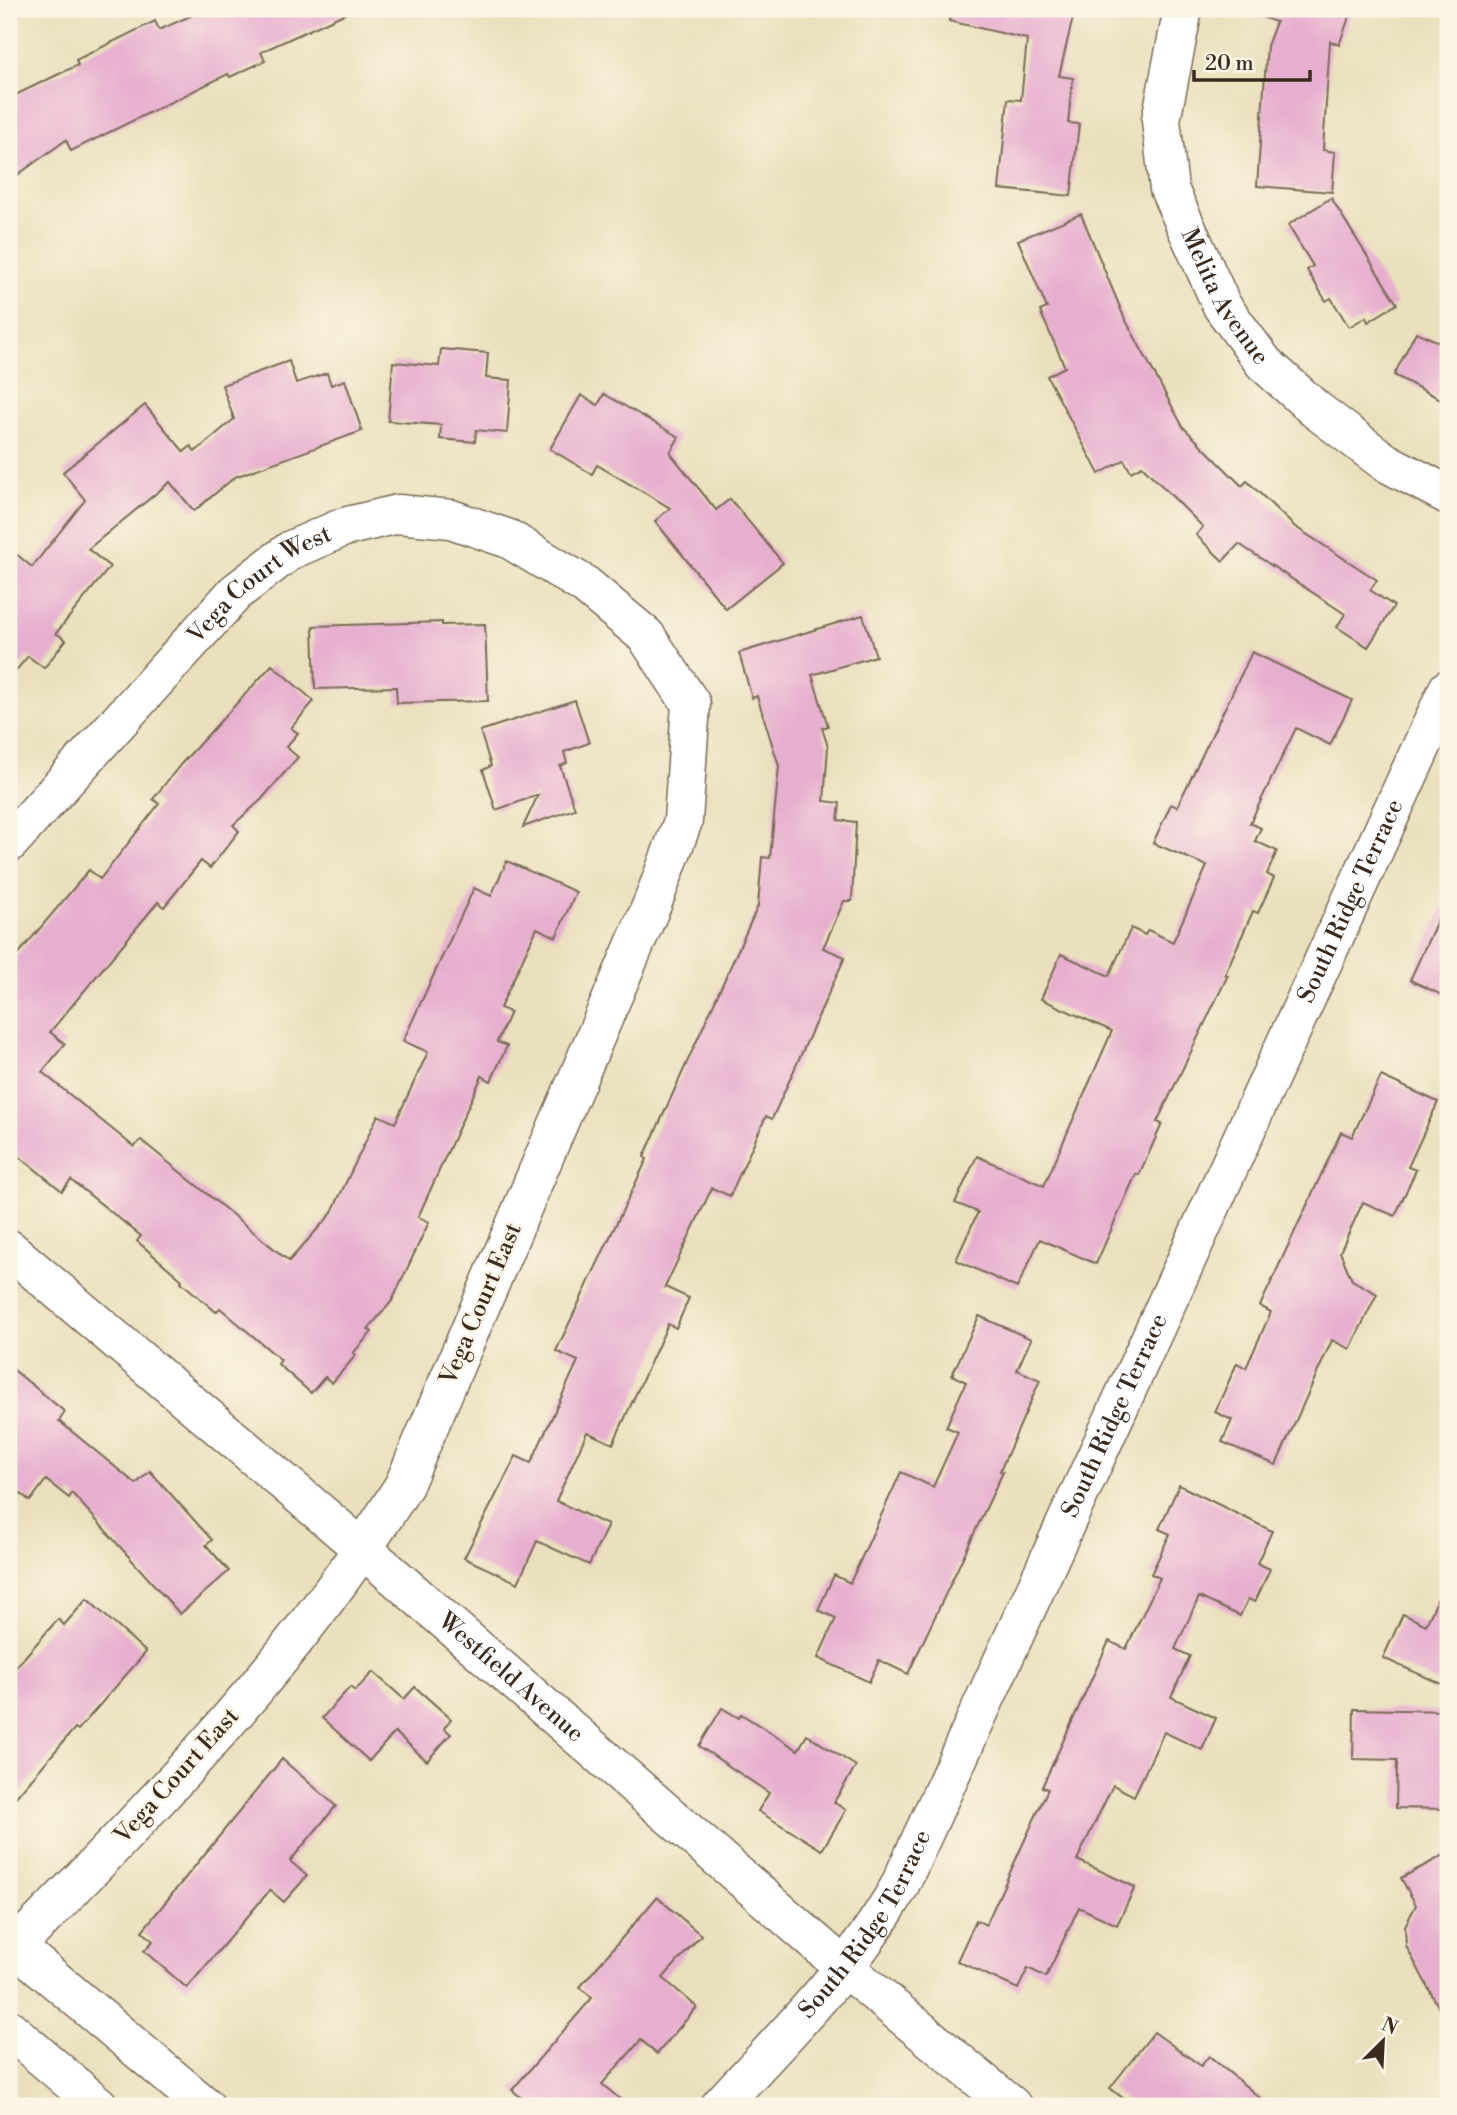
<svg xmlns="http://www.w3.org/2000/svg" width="1457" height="2115" viewBox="0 0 1457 2115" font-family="'Libre Bodoni',serif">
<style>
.building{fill:#e7afcf}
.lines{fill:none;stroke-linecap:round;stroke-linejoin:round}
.minor-casing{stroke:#786a56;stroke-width:41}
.secondary-casing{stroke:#786a56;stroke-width:41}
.motorway-casing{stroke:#786a56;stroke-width:41}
.minor{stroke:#fff;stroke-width:38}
.secondary{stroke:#fff;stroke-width:38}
.motorway{stroke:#fff;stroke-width:38}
.labels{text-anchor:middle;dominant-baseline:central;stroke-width:5;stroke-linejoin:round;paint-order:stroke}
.street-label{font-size:24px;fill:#3b2a1e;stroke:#fcf5e5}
</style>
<rect width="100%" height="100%" fill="#fcf5e5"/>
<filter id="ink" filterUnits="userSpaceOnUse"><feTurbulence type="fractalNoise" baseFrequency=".0143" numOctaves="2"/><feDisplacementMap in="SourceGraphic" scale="14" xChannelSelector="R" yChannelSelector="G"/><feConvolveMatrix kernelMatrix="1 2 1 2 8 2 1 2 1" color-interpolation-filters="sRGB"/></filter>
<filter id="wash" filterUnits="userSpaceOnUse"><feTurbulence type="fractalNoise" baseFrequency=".00686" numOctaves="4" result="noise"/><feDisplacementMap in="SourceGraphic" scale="28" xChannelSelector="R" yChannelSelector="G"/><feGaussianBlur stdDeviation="1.57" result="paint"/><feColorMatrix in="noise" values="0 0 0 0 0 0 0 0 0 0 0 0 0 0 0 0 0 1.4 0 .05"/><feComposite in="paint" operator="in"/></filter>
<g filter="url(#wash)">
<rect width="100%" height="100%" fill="#eae0bd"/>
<g id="blocks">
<!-- building -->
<g class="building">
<polygon points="206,9 355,9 261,52 265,61 230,77 228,74 71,151 66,140 9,181 9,98 78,65 76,60 155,21 159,30"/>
<polygon points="951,9 1075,9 1059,76 1073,78 1068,123 1079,124 1071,196 999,189 1008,99 1021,100 1027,39 949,21"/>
<polygon points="1252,9 1352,9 1339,45 1330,41 1323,150 1335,152 1332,192 1257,186 1267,46 1276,22 1251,13"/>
<polygon points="1331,198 1397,304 1368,322 1366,317 1349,327 1331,298 1326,301 1307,270 1313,266 1288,225"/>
<polygon points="1081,214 1124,317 1183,427 1242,486 1247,481 1294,526 1377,580 1370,590 1394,606 1368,647 1337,627 1345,614 1239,544 1223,561 1196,535 1203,527 1142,466 1131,472 1124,460 1099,474 1047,376 1065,367 1040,311 1047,308 1018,240"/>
<polygon points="1416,332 1448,346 1448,403 1394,375"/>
<polygon points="441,349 488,353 486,378 511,380 507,433 476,430 475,442 440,439 441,425 388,421 393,362 439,366"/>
<polygon points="289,361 296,383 327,373 331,385 345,380 362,431 235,477 194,511 170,482 88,549 110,567 56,633 66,640 44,668 28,656 9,679 9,548 32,567 85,500 63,472 145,405 184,452 191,446 195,452 234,419 222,385"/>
<polygon points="604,394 679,437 670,453 716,510 730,499 783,563 726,609 655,521 670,508 597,465 592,474 550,449 581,395 598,405"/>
<polygon points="863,615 876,656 812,675 828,726 822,728 828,747 824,801 840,803 838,820 856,822 852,901 844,901 823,948 845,957 772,1119 766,1116 730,1196 712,1188 665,1287 689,1298 676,1328 668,1324 613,1444 587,1432 556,1501 608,1525 589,1565 537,1541 518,1583 464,1558 516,1456 531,1463 578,1361 556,1351 647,1159 644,1157 758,906 762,857 770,858 779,766 757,696 752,698 739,653"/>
<polygon points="442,622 442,625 485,624 488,701 397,703 396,687 315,689 313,626"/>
<polygon points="1252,652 1352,700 1330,745 1296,728 1250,823 1261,828 1255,841 1277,851 1267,874 1274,878 1258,913 1253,911 1225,974 1228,975 1157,1122 1162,1124 1139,1175 1136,1174 1096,1264 1040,1239 1017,1288 956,1260 978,1212 955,1203 977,1156 1044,1186 1112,1031 1041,999 1061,954 1109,976 1131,928 1145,935 1148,930 1173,942 1207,866 1153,843 1171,804 1177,807"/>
<polygon points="272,665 314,701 291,728 298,733 286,747 298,757 261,800 233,825 239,831 210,868 201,861 164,907 158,902 50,1032 65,1044 42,1072 134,1147 141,1140 289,1261 331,1214 378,1115 395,1123 428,1052 403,1041 474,888 491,896 507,861 576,892 556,937 537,928 500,1008 510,1012 497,1042 507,1046 491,1081 482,1076 418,1217 429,1222 392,1301 368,1329 372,1332 353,1353 356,1355 332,1383 325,1377 311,1393 278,1364 281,1360 220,1308 216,1312 181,1282 182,1280 137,1241 141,1236 71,1180 62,1191 9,1148 9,965 89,870 100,879 159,804 153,799 181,764"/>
<polygon points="575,700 589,743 564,752 567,763 560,766 575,809 523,827 538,795 496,810 483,770 491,766 480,731"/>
<polygon points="1448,897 1448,998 1410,980"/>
<polygon points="1381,1076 1438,1102 1408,1167 1416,1170 1395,1216 1363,1202 1340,1252 1352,1280 1377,1294 1350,1349 1332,1340 1276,1465 1222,1442 1232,1420 1215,1412 1237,1363 1246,1368 1271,1312 1260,1306 1341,1132 1352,1137"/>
<polygon points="979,1316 1031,1339 1017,1370 1040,1380 1000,1471 1003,1472 908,1674 879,1660 869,1682 818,1658 836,1618 818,1610 834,1575 850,1583 901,1472 933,1487 958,1432 946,1427 966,1382 952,1375"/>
<polygon points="9,1366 65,1412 59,1421 136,1484 150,1471 212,1540 206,1545 229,1571 180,1614 72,1493 69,1498 46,1480 30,1501 9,1484"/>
<polygon points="1179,1485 1272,1531 1257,1563 1270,1569 1255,1602 1248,1599 1240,1616 1199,1597 1175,1649 1190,1656 1171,1697 1216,1718 1202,1750 1164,1732 1134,1796 1113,1785 1077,1860 1135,1887 1117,1925 1079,1907 1046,1977 1028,1968 1018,1989 957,1961 976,1920 986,1925 1038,1811 1048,1789 1042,1787 1109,1641 1126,1649 1160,1578 1151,1574 1170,1534 1159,1529"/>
<polygon points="1448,1576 1448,1687 1383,1658 1403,1614 1426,1625"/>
<polygon points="87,1599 146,1652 78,1730 75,1728 9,1805 9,1675 58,1619 64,1625"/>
<polygon points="373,1672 404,1699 415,1687 451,1719 444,1728 451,1734 427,1761 395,1732 369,1761 322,1718 350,1687 355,1691"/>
<polygon points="722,1708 739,1718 741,1714 798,1750 807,1735 856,1766 834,1802 846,1810 822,1850 758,1811 769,1793 699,1746"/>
<polygon points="1354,1709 1448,1711 1448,1809 1396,1808 1397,1760 1353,1759"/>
<polygon points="282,1759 336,1806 290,1861 307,1876 284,1902 270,1890 187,1988 144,1951 153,1941 142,1931"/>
<polygon points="1448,1853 1448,2025 1406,1946 1405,1926 1416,1905 1401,1878"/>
<polygon points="657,1897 701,1935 663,1978 697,2007 657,2054 641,2040 602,2084 628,2106 531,2106 512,2090 592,1998 580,1987"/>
<polygon points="1154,2032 1201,2066 1209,2056 1270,2106 1133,2106 1110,2088"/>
</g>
</g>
</g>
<g filter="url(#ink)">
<use href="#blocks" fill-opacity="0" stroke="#786a56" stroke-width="2"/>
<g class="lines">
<!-- minor casing -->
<g class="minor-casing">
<g id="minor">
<path id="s1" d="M1183,9L1161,120L1169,189L1222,306L1264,363L1315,409L1385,462L1448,495"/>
<path id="s2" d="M9,843L236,592L291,550L344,527L398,514L451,519L509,539L585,585L646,636L691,704L683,821L653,902L404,1485C298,1657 157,1803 16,1946"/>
<path id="s3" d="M9,1249L364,1550L845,1968L1012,2106"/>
<path id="s4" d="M720,2106C784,2036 852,1970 899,1887L1448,689"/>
</g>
</g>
<!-- secondary casing -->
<g class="secondary-casing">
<polyline id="secondary" points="9,1941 205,2106"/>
</g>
<!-- motorway casing -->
<g class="motorway-casing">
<polyline id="motorway" points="9,2029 99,2106"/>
</g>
<!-- minor -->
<use href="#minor" class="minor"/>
<!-- secondary -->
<use href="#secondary" class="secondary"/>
<!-- motorway -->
<use href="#motorway" class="motorway"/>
</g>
</g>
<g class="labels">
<!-- street labels -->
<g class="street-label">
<text stroke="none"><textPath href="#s1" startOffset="304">Melita Avenue</textPath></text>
<text stroke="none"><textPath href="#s2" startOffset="362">Vega Court West</textPath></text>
<text stroke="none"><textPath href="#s4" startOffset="1368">South Ridge Terrace</textPath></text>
<text transform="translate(481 1304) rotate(-67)">Vega Court East</text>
<text stroke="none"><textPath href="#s4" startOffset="802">South Ridge Terrace</textPath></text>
<text stroke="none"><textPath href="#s3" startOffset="660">Westfield Avenue</textPath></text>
<text transform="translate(177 1776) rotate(-48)">Vega Court East</text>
<text stroke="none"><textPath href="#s4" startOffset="234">South Ridge Terrace</textPath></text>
</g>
</g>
<!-- margin -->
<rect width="1457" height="2115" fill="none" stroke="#fcf5e5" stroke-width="35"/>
<!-- north arrow -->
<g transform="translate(1383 2041) rotate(24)" stroke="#fcf5e5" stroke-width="5" paint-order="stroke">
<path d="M0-5L12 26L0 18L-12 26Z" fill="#3b2a1e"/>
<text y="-10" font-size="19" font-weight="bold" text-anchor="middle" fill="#3b2a1e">N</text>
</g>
<!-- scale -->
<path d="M1194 70v10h116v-10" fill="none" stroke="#3b2a1e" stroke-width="3.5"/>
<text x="1205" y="70" font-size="21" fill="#3b2a1e" stroke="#fcf5e5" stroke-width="5" paint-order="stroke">20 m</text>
</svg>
